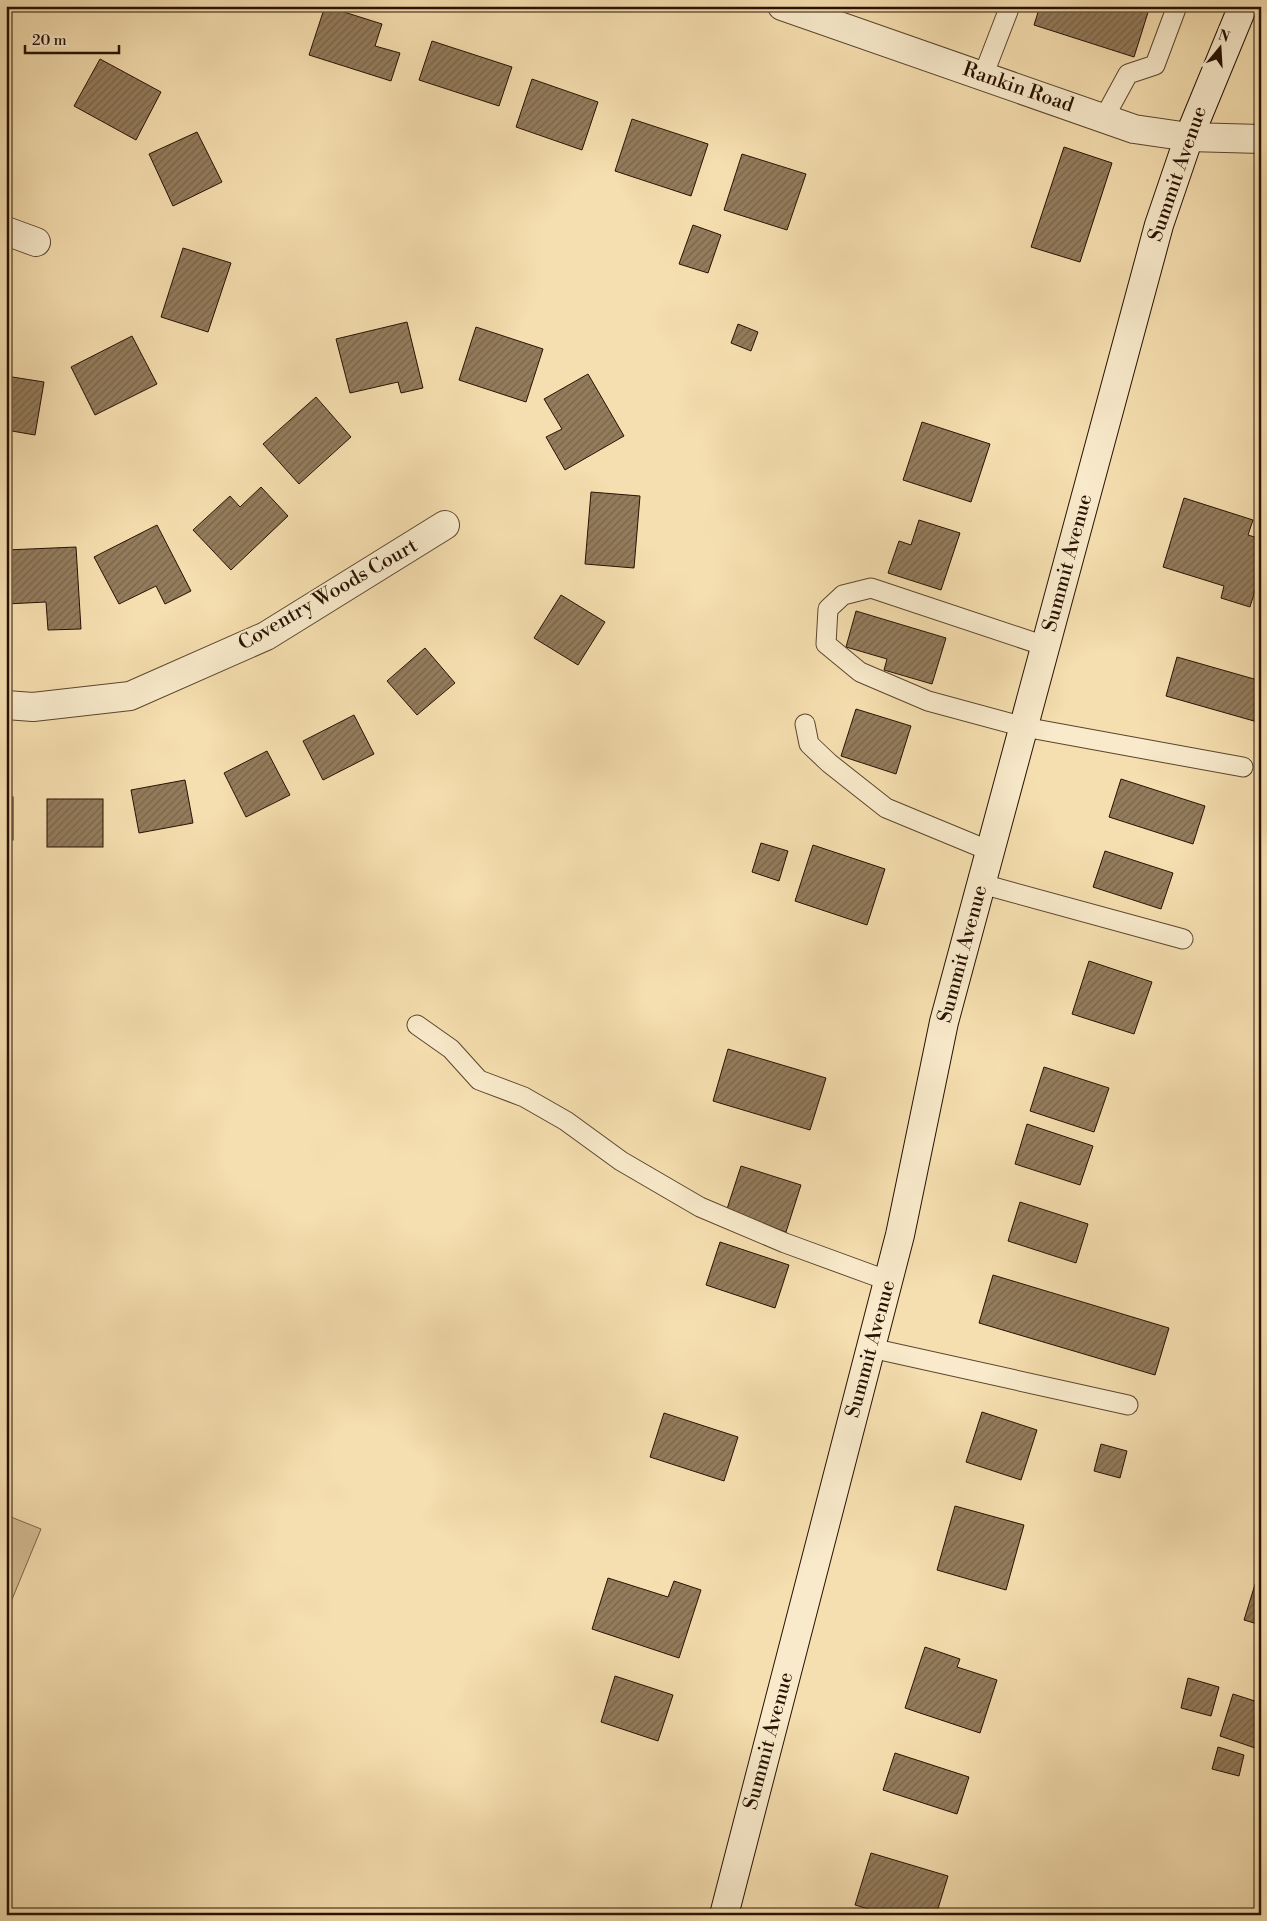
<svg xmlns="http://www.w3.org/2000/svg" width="1267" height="1921" viewBox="0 0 1267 1921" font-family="'Libre Bodoni',serif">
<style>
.park{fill:#d2bb92;stroke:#7d664a}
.building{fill:url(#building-hatch);stroke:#281202}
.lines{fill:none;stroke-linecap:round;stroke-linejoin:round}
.service-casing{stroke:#5b452d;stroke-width:21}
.minor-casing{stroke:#5b452d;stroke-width:30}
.tertiary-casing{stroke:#5b452d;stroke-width:30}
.secondary-casing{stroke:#281202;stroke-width:30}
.service{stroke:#f8eacb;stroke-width:19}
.minor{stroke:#f8eacb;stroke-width:28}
.tertiary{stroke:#f8eacb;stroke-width:28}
.secondary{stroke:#f8eacb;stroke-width:28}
.labels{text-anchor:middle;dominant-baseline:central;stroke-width:4;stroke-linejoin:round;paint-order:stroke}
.street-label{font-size:20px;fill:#281202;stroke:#f8eacb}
</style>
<defs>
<pattern id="building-hatch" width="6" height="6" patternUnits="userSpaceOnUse" patternTransform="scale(1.25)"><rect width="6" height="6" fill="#937c5c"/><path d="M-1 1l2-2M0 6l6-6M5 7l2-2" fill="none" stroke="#78644a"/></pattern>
</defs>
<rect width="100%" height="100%" fill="#f5deaf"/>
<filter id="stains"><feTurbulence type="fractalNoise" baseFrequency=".004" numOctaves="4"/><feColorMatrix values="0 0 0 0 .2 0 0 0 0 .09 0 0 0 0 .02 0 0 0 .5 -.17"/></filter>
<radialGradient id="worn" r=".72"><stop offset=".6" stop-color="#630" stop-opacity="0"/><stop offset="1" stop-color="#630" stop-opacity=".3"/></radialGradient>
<!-- park -->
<polygon class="park" points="6,1515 41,1529 6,1614"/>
<!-- building -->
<g class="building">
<polygon points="325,6 382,24 375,46 400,53 391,81 309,55"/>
<polygon points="1040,6 1150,6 1134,57 1034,25"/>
<polygon points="432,41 512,67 499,106 419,80"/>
<polygon points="100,59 161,92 136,140 74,106"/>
<polygon points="532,79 598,102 582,150 516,127"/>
<polygon points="632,119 708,144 691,196 615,171"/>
<polygon points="197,132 222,182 173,206 149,154"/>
<polygon points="1064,147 1112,163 1080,262 1031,247"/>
<polygon points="742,154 806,174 787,230 724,210"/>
<polygon points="693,225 721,235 708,273 679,264"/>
<polygon points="183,248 231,263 208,332 161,317"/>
<polygon points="407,322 423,388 401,393 398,382 350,393 336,339"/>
<polygon points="738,324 758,332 751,351 731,343"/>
<polygon points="476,327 543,349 526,402 459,380"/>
<polygon points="132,336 157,384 95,415 71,367"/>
<polygon points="588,374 624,436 565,470 546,437 562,429 544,399"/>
<polygon points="6,376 44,382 35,435 6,430"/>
<polygon points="316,397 351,437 299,484 263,444"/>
<polygon points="922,422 990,444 971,502 903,480"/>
<polygon points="261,487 288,516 231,570 193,530 230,496 240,507"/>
<polygon points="591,492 640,496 634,568 585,564"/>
<polygon points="1184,498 1253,520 1248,535 1261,539 1261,571 1250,607 1221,598 1224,586 1163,567"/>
<polygon points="919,520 960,533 941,590 888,573 899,541 911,545"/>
<polygon points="157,525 191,591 165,604 156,586 119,604 94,557"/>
<polygon points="76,547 81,629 48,630 46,602 6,604 6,550"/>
<polygon points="561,595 605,622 578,665 534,638"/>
<polygon points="856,611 946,638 932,684 884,670 887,659 846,647"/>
<polygon points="425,648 455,683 417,715 387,681"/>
<polygon points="1177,657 1261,681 1261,723 1166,696"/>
<polygon points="856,709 911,726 896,774 841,756"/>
<polygon points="354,715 374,754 323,780 303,741"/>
<polygon points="267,751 290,795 246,817 224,773"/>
<polygon points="1121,779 1205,806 1193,844 1109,817"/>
<polygon points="185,780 193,823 139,833 131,790"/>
<rect x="6" y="797" width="7" height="43"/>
<rect x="47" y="799" width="56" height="48"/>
<polygon points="761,843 788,851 779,881 752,872"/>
<polygon points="813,845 885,869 867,925 795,901"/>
<polygon points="1105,851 1173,873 1161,909 1093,887"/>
<polygon points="1089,961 1152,982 1134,1034 1072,1014"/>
<polygon points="728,1049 826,1078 810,1130 713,1101"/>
<polygon points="1044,1067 1109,1088 1094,1132 1030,1111"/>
<polygon points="1027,1124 1093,1146 1080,1185 1015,1164"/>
<polygon points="741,1166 801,1185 786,1232 726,1212"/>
<polygon points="1020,1202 1088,1224 1076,1263 1008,1241"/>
<polygon points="720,1242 789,1265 775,1308 706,1285"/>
<polygon points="993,1275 1169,1328 1155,1375 979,1323"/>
<polygon points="982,1412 1037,1430 1021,1480 966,1462"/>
<polygon points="664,1413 738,1437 724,1481 650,1457"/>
<polygon points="1101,1444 1127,1451 1120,1478 1094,1471"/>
<polygon points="955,1506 1024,1525 1006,1590 937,1570"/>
<polygon points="1261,1565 1261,1625 1244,1620"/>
<polygon points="608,1578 668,1597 674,1581 701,1590 679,1658 592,1629"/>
<polygon points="925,1647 960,1659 957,1667 997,1680 980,1733 905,1708"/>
<polygon points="615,1676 673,1695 658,1741 601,1722"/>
<polygon points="1188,1678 1219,1687 1211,1716 1181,1708"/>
<polygon points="1233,1694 1261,1703 1261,1750 1220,1736"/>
<polygon points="1218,1747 1244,1755 1239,1776 1212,1769"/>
<polygon points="895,1753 969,1777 957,1814 883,1790"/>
<polygon points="871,1853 948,1876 936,1915 882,1915 882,1913 855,1905"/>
</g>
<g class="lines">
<!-- service casing -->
<g class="service-casing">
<g id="service">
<polyline points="983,76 1010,6"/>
<polyline points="1104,118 1128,74 1155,65 1177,6"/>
<polyline points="1045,646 871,588 843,595 828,609 826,644 860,672 928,701 1024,727 1243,767"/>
<polyline points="805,724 809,744 829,763 886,808 990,851"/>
<polyline points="982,884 1183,939"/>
<polyline points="417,1025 451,1049 479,1080 524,1097 566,1121 621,1161 700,1207 785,1243 889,1281"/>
<polyline points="871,1348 1128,1405"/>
</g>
</g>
<!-- minor casing -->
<g class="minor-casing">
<g id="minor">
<polyline points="6,231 36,242"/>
<polyline points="6,705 33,707 130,696 266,636 445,525"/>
</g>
</g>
<!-- tertiary casing -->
<g class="tertiary-casing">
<polyline id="tertiary" points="782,6 1134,129 1189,137 1261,139"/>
</g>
<!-- secondary casing -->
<g class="secondary-casing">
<polyline id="secondary" points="724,1915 900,1235 944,1022 1159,225 1189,137 1243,6"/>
</g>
<!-- service -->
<use href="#service" class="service"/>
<!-- minor -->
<use href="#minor" class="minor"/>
<!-- tertiary -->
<use href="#tertiary" class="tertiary"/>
<!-- secondary -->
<use href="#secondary" class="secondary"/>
</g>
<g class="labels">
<!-- street labels -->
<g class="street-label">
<text transform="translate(1018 88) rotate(19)">Rankin Road</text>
<text transform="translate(1178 174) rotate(-71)">Summit Avenue</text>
<text transform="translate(1068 563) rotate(-75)">Summit Avenue</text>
<text transform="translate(328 595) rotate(-30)">Coventry Woods Court</text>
<text transform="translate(963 954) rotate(-75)">Summit Avenue</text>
<text transform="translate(871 1349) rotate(-75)">Summit Avenue</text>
<text transform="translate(769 1741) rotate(-75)">Summit Avenue</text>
</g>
</g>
<!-- margin -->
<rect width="1267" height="1921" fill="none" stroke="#f5deaf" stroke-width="25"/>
<rect x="8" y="8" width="1252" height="1906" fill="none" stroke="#281202" stroke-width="2.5"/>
<rect x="12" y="12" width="1242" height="1896" fill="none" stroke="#281202"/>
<!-- north arrow -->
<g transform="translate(1220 48) rotate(18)" stroke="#f8eacb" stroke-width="4" paint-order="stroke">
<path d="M0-4L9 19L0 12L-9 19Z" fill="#281202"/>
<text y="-8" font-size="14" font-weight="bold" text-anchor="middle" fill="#281202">N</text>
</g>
<!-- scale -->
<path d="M25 45v8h94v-8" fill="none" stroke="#281202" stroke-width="2.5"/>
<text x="32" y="45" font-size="15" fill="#281202" stroke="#f8eacb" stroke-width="4" paint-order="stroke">20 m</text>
<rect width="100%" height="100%" filter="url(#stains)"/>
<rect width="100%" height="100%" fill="url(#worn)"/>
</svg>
